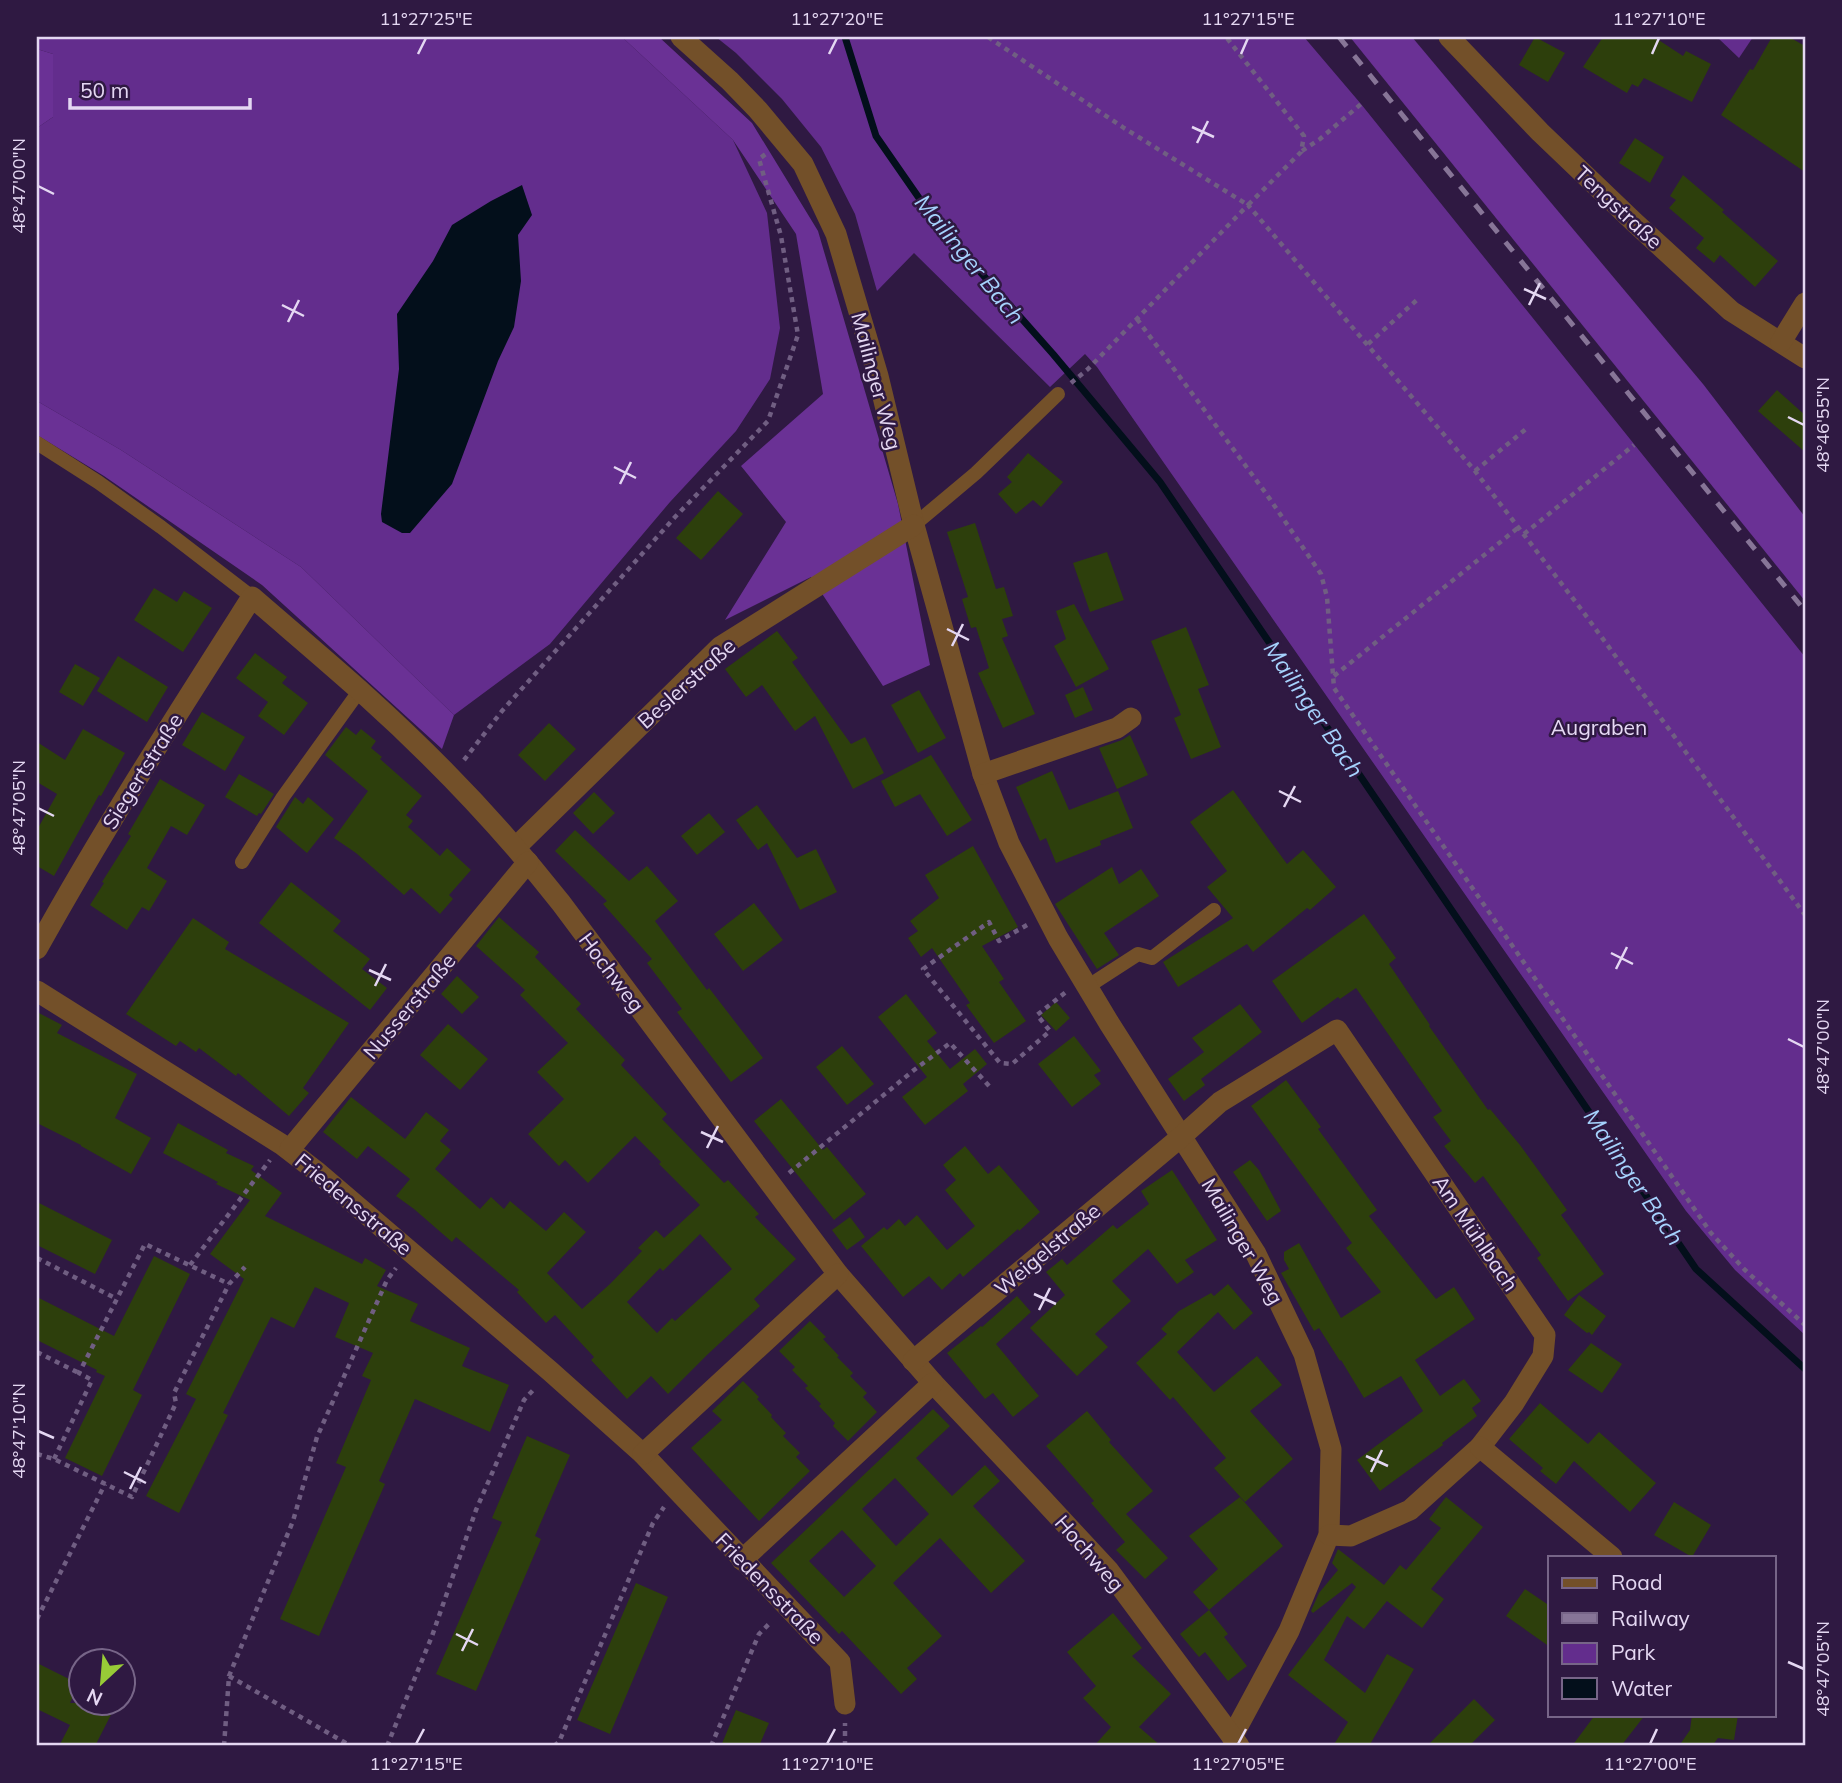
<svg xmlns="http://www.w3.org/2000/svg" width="1842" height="1783" viewBox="0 0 1842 1783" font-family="Mulish,sans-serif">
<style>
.green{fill:#632d8d}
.forest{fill:#6a3195}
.water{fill:#030f1b}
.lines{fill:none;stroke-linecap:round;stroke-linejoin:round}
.stream{stroke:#030f1b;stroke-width:7}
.building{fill:#2d3f0c;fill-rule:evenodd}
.path{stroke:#705e82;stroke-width:4.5;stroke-dasharray:5 5;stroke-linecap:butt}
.lane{stroke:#735029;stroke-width:14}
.street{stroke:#735029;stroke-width:21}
.rail{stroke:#877597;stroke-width:5;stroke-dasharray:12 12;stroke-linecap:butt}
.ticks{fill:none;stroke:#e4d7f2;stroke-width:2.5}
.labels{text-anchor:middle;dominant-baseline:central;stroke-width:5;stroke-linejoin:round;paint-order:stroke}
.street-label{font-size:21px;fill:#e4d7f2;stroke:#2f1942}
.park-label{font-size:21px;fill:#e7daf5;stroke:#2f1942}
.water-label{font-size:23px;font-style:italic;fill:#a5d2fc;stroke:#2f1942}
.neatline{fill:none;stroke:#e4d7f2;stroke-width:2.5}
.ticks-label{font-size:18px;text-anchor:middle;fill:#e4d7f2}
</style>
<rect width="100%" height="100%" fill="#2f1942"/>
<!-- green -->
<g class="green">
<polygon points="37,37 622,37 733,140 767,213 780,328 770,379 736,431 670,502 550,644 454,715 301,567 121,450 37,401 37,128 53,117 53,54 37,49"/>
<polygon points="716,37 1304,37 1361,104 1805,657 1805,1335 1735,1270 1686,1211 1097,367 1085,354 1050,387 914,253 877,291 855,214 821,147 782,99 736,53"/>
<polygon points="1717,37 1753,37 1739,58"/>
</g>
<!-- forest -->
<g class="forest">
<polygon points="622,37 659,37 752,123 818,231 898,504 930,665 883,686 811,577 725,620 786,522 741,466 823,394 796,234 733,140"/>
<polygon points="1350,37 1412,37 1703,384 1805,517 1805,601"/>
<polygon points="37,49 53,54 53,117 37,128"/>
<polygon points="37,401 121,450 301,567 454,715 442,749 262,585 104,476 37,435"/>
</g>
<!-- water -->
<polygon class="water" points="522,185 532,215 518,235 521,281 514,327 498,361 452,484 410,533 402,533 382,522 381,514 399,369 397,314 433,261 452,225 491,201"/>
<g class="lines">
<!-- stream -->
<polyline class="stream" points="845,37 876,136 935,221 1053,354 1160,482 1696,1269 1805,1369"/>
</g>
<!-- building -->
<g class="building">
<polygon points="1535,37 1565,53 1548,82 1519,65"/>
<polygon points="1603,37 1654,37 1683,56 1686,51 1711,64 1692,102 1644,78 1638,87 1632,84 1627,93 1583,67"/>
<polygon points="1772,37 1789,37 1805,46 1805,172 1721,115 1750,69 1753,70"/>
<polygon points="1635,138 1664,157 1650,183 1619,163"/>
<polygon points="1683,175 1724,210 1722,212 1778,261 1755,287 1720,255 1714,263 1696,248 1704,238 1669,208 1676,200 1670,196"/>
<polygon points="1777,390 1805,415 1805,452 1758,411"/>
<polygon points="1028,453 1063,482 1041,507 1033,500 1016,514 998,494 1012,482 1007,477"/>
<polygon points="718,491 743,514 701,560 676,538"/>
<polygon points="975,523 996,589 1004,587 1013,616 1002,619 1008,636 1002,638 1035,714 1003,728 978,673 989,668 976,627 971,628 962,599 968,597 947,532"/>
<polygon points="1107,552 1124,600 1090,612 1073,563"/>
<polygon points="154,588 177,602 184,591 212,608 183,652 134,620"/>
<polygon points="1074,604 1109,669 1076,687 1054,646 1066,639 1056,611"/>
<polygon points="1186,627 1209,685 1198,689 1221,747 1191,759 1174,718 1181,715 1151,641"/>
<polygon points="777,631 798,658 792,662 851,744 865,737 884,773 853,789 815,716 795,731 762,685 746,697 725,669"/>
<polygon points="255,653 287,677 282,683 308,703 284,735 258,716 268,702 236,678"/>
<polygon points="118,656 168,687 147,722 97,691"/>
<polygon points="75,664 100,678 83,706 59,692"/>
<polygon points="1083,687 1093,710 1075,718 1065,695"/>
<polygon points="919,690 946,738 918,753 891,705"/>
<polygon points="202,712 245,737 225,771 182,745"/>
<polygon points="549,723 576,749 545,781 518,755"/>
<polygon points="346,727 356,735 361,729 376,741 371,748 382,757 380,759 422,796 406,815 413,821 408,827 440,856 447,848 471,870 449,895 453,899 440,914 411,888 404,895 356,853 334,838 368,791 325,755"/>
<polygon points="83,729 125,753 101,796 99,795 54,876 37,866 37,830 57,794 37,782 37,742 65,760"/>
<polygon points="1130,735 1148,775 1117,789 1099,748 1122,740"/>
<polygon points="931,755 972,820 947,836 920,794 895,807 881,781"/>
<polygon points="1052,771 1069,810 1118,791 1133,828 1100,841 1101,845 1056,863 1046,838 1040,841 1016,787"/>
<polygon points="239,774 274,794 261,814 259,813 257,816 225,797"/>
<polygon points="160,779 205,805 187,835 171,826 147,868 167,881 149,911 142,907 127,930 90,905 104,883 102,882 131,836 128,834"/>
<polygon points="1233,790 1287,864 1303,850 1336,887 1310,910 1307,908 1253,952 1247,944 1178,987 1163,962 1233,918 1207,887 1227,871 1190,822"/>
<polygon points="594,792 615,813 593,834 573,813"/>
<polygon points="295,797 303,804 308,797 334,819 307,853 276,827"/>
<polygon points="757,805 797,858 816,849 837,892 800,910 767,843 758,850 736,820"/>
<polygon points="709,813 725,832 697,855 681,836"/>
<polygon points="575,830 629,881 647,866 678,901 655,921 707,990 709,988 763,1058 731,1082 677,1012 682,1009 647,963 652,959 603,904 607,901 555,851"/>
<polygon points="973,846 1018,927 982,946 1004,979 999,982 1026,1021 994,1043 966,1005 970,1003 932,948 921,957 908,938 918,931 910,921 939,898 925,875"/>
<polygon points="1112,867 1119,884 1141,869 1159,896 1104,933 1119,955 1097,969 1055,904"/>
<polygon points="291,882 341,921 333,931 370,959 362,969 387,988 370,1010 259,923"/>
<polygon points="754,903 783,940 743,971 714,934"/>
<polygon points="1364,914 1396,958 1389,964 1430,1025 1429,1026 1488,1110 1490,1109 1520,1145 1567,1210 1561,1215 1604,1274 1568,1301 1537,1258 1541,1255 1483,1176 1475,1183 1444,1146 1451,1141 1433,1117 1442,1111 1356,988 1340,999 1338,997 1302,1023 1272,981"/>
<path d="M499,917L539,952L535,957L581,1004L576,1009L625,1060L621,1065L667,1114L662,1119L724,1183L728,1180L759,1214L755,1217L796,1259L754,1299L760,1306L708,1354L668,1394L651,1376L627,1399L591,1360L594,1357L555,1315L546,1323L517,1292L519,1290L456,1237L452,1242L414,1209L396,1196L410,1179L368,1146L357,1159L323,1132L351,1097L405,1139L426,1112L449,1130L440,1141L451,1150L435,1169L480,1209L491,1197L504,1209L510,1201L546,1231L564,1212L586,1232L547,1273L582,1309L610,1284L642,1251L638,1248L656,1230L664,1238L700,1205L659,1164L661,1162L635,1136L588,1183L565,1160L559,1166L528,1134L564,1099L537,1072L568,1043L520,995L525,990L476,946ZM700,1234L732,1269L675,1321L672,1318L657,1333L627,1302L660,1268L663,1271Z"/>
<polygon points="193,918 229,942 225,949 349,1023 303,1088 309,1093 289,1116 238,1073 236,1076 199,1048 196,1052 180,1041 176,1046 126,1014"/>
<polygon points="457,976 479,997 462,1014 441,994"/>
<polygon points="906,994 937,1033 927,1041 950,1069 975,1049 987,1064 963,1084 968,1091 925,1125 902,1097 927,1077 878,1017"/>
<polygon points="1056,1002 1070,1018 1056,1031 1041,1015"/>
<polygon points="1240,1004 1262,1032 1201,1079 1205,1085 1184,1101 1168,1079 1204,1052 1192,1038"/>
<polygon points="37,1012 62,1025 57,1033 137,1074 115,1118 151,1138 131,1174 81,1146 81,1145 37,1123"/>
<polygon points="448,1024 488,1059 460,1090 420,1055"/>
<polygon points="1074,1036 1101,1071 1094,1075 1101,1084 1072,1107 1038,1064"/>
<polygon points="842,1046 874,1084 847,1105 816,1067"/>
<polygon points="1286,1080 1321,1127 1318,1129 1377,1210 1369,1216 1436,1299 1454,1287 1475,1319 1415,1360 1440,1396 1464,1379 1481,1401 1472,1408 1477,1416 1442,1443 1443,1445 1380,1491 1357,1460 1423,1411 1401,1376 1364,1398 1341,1360 1340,1361 1319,1328 1314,1331 1281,1273 1289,1269 1284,1260 1284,1252 1299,1243 1341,1318 1381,1292 1346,1248 1352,1243 1251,1106"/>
<polygon points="781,1099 823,1150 827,1147 866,1194 834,1220 754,1121"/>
<polygon points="178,1123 228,1150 226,1153 254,1166 251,1170 282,1193 265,1216 362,1264 365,1258 386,1270 377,1286 418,1304 410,1321 470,1348 462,1366 509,1385 490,1432 415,1399 379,1481 385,1484 319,1636 280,1619 346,1467 336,1463 371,1380 362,1376 373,1353 335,1337 349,1303 315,1287 294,1328 271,1317 223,1413 228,1415 179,1513 146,1496 196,1399 186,1394 244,1279 210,1254 250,1200 216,1184 218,1182 163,1153"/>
<polygon points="965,1146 988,1174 999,1165 1040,1212 1019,1231 1018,1229 963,1277 960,1273 942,1290 929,1276 903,1297 861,1246 884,1227 887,1230 899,1219 905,1226 917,1215 947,1250 975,1226 945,1190 956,1180 943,1165"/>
<polygon points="1250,1160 1259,1170 1281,1211 1267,1221 1233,1172"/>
<polygon points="1172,1170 1217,1240 1185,1260 1194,1272 1177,1284 1148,1249 1112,1281 1131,1301 1095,1334 1108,1347 1077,1376 1030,1328 1065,1295 1046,1272 1062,1259 1067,1265 1113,1225 1117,1229 1149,1204 1141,1191"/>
<polygon points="37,1202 112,1240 95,1274 37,1245"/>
<polygon points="850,1217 865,1237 847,1250 832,1230"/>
<polygon points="154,1256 190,1274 133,1390 142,1395 102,1476 65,1458 105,1376 96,1372 97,1370 37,1340 37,1297 114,1336"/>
<polygon points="1228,1284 1253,1313 1234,1330 1218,1312 1177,1352 1214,1392 1257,1356 1282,1385 1250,1411 1293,1459 1245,1502 1214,1468 1226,1458 1173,1397 1170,1400 1136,1363 1167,1334 1161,1329 1179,1311 1211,1293 1214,1296"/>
<polygon points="1579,1295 1606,1316 1592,1335 1589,1332 1587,1333 1564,1315"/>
<polygon points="1017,1296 1031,1312 996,1344 1039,1396 1013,1417 993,1393 985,1399 947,1353 981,1326 982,1327"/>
<polygon points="810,1321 826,1337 823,1339 839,1356 837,1357 853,1373 850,1376 867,1393 863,1397 877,1412 848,1441 833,1426 835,1423 819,1406 821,1404 805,1388 808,1386 792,1370 795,1367 779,1351"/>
<polygon points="1591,1343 1622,1364 1602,1393 1568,1370"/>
<polygon points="743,1381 759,1397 757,1399 772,1415 771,1417 786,1433 783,1436 800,1453 796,1457 810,1471 759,1521 691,1448 722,1420 712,1411"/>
<polygon points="1540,1403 1588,1444 1599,1432 1656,1483 1630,1512 1574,1461 1556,1484 1540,1471 1543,1468 1509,1439"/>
<path d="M933,1409L950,1426L916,1458L952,1496L985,1465L1000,1481L973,1506L1025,1561L991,1593L940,1538L893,1583L942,1636L907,1668L917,1679L901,1694L842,1631L839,1634L771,1563ZM895,1478L929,1514L896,1546L862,1509ZM842,1530L876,1566L844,1597L809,1561Z"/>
<polygon points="1087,1411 1111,1440 1109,1442 1153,1491 1126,1514 1168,1558 1145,1579 1116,1550 1125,1542 1091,1503 1094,1501 1046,1446"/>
<polygon points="527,1436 570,1455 535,1536 541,1539 476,1691 436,1674 502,1522 492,1518"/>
<polygon points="1240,1497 1283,1546 1209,1610 1193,1592 1218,1569 1189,1536"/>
<polygon points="1446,1497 1483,1527 1431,1589 1444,1599 1422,1628 1387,1601 1364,1629 1347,1616 1324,1660 1365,1693 1387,1654 1414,1669 1369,1746 1333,1746 1348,1722 1288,1675 1356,1587 1352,1583 1313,1613 1311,1611 1319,1593 1338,1570 1332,1563 1338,1549 1384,1585 1400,1565 1406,1570 1441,1528 1429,1519"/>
<polygon points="1674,1502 1711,1525 1692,1557 1654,1535"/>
<polygon points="636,1583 668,1597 610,1734 577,1720"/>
<polygon points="1525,1589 1550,1606 1550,1647 1506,1616"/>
<polygon points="1209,1610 1228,1634 1224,1637 1247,1666 1228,1681 1205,1652 1199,1657 1180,1634"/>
<polygon points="1113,1613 1142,1648 1132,1656 1171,1694 1139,1727 1161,1746 1094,1746 1111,1727 1083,1698 1096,1686 1067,1652"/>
<polygon points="37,1663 79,1684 70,1703 117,1703 95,1746 59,1746 70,1725 37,1709"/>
<polygon points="1474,1699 1495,1720 1469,1746 1427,1746"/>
<polygon points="736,1710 769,1723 759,1746 721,1746"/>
<polygon points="1595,1715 1645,1715 1621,1746 1572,1746"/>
<polygon points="1692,1715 1738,1715 1734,1740 1718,1738 1712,1746 1679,1746 1690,1730"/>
</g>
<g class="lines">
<!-- path -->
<g class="path">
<polyline points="988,37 1124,128 1248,205 1301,152 1304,136 1226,37"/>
<polyline points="1302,151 1320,139 1361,104"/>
<polyline points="1137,319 1265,492 1321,574 1327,597 1334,688 1711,1233 1745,1270 1805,1325"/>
<polyline points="1368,344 1419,298"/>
<polyline points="1071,383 1088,369 1248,205 1475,471 1581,609 1805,915"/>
<polyline points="1475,471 1526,429"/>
<polyline points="1524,534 1634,445"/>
<polyline points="1334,676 1519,527"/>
<polyline points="464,760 502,711 675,517 768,421 798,335 781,236 759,159 767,153"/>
<polyline points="1027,925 999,941 989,922 923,969 1000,1063 1012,1064 1050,1031 1037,1015 1066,992"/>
<polyline points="789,1173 914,1070 950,1043 990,1087"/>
<polyline points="37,1258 117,1299"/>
<polyline points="190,1265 270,1160"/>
<polyline points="37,1352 79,1373"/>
<polyline points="37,1454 54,1459 132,1497 176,1403 174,1393 229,1284 245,1267"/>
<polyline points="54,1459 92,1380 79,1373 145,1244 229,1284"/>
<polyline points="37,1619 105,1484"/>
<polyline points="229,1676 351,1746"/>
<polyline points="224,1746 229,1676 293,1521 317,1437 387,1280 396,1268"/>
<polyline points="387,1746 432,1636 476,1510 524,1400 535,1388"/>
<polyline points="554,1746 559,1742 653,1523 664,1507"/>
<polyline points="711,1746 759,1634 771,1622"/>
<polyline points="845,1746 845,1723"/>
</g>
<!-- lane -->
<g class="lane">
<polyline points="37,443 98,482 161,527 252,597"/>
<polyline points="914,525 976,473 1058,394"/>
<polyline points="242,862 283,797 360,690"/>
<polyline points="1087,987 1138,954 1152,958 1214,910"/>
</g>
<!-- street -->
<g class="street">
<polyline points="681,37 730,81 758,110 803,164 836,234 878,376 914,525 983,774 1009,843 1058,938 1109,1023 1256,1254 1304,1354 1331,1449 1329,1535 1289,1631 1232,1737"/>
<polyline points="1449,37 1540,132 1634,222 1731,311 1805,358"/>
<polyline points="1781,342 1805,303"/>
<polyline points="983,774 1117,728 1131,718"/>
<polyline points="516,847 720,647 914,525"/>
<path d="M37,949C104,828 178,713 252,597C290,630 328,662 366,696C436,759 502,828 561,903L838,1274L933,1383L1034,1490L1109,1571L1239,1746"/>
<polyline points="37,991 281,1144 316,1171 550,1371 643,1454 840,1662 845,1704"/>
<polyline points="290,1149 528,862"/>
<polyline points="913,1361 1181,1137 1220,1102 1337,1030 1545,1335 1543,1356 1514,1403 1480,1447 1410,1510 1351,1536 1329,1535"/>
<polyline points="1480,1447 1612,1557"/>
<polyline points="643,1454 838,1274"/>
<polyline points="742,1560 933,1383"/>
</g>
<!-- rail -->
<polyline class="rail" points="1339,37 1805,611"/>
</g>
<!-- ticks -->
<path class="ticks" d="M418,54L426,38M829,54L837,38M1241,54L1248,38M1652,54L1659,38M1192,127L1214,137M1197,143L1208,121M38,186L54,194M1524,289L1546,299M282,305L304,316M1529,305L1540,283M288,322L299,300M1788,417L1804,425M614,467L636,478M620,484L631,462M947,629L969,640M952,646L963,624M1279,791L1301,802M1284,807L1295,786M38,808L54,816M1611,953L1633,964M1616,969L1627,947M369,970L391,980M375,986L386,964M1788,1039L1804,1047M701,1132L723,1142M707,1148L718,1126M1034,1294L1056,1304M1039,1310L1050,1288M38,1431L54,1438M1366,1456L1388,1466M124,1472L146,1483M1371,1472L1382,1450M130,1489L141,1467M456,1634L478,1645M462,1651L473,1629M1788,1662L1804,1669M416,1744L424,1729M827,1744L835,1729M1238,1744L1246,1729M1650,1744L1657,1729"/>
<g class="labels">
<!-- street labels -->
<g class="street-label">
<text transform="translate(1619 207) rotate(43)">Tengstraße</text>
<text transform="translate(877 381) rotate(75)">Mailinger Weg</text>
<text transform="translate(686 683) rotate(-42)">Beslerstraße</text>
<text transform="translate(142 771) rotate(-58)">Siegertstraße</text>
<text transform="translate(612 972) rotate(53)">Hochweg</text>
<text transform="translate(409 1006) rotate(-50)">Nusserstraße</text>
<text transform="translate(354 1204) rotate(40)">Friedensstraße</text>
<text transform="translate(1476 1233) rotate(56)">Am Mühlbach</text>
<text transform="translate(1243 1241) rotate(60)">Mailinger Weg</text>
<text transform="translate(1047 1249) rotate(-40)">Weigelstraße</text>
<text transform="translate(1090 1553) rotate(49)">Hochweg</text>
<text transform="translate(770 1588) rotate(46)">Friedensstraße</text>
</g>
<!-- park labels -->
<g class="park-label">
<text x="1599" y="727">Augraben</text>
</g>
<!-- water labels -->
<g class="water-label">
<text transform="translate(970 259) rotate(51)">Mailinger Bach</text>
<text transform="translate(1314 709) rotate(56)">Mailinger Bach</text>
<text transform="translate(1634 1177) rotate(56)">Mailinger Bach</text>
</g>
</g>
<!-- border -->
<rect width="1842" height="1783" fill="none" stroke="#2f1942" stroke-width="77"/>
<!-- legend -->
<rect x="1548" y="1556" width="228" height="161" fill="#2f1942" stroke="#776588" stroke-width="2"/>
<rect x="1562" y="1578" width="35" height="10" fill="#735029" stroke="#776588" stroke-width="2"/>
<text x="1611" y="1590" font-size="21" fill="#e4d7f2">Road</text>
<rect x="1562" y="1613" width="35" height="10" fill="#877597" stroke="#776588" stroke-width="2"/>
<text x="1611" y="1626" font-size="21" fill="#e4d7f2">Railway</text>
<rect x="1562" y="1643" width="35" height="21" fill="#632d8d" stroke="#776588" stroke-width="2"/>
<text x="1611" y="1660" font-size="21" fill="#e4d7f2">Park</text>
<rect x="1562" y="1678" width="35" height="21" fill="#030f1b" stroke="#776588" stroke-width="2"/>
<text x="1611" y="1696" font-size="21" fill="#e4d7f2">Water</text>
<!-- north arrow -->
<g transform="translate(102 1682) rotate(206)"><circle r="33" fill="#2f1942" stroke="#776588" stroke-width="2"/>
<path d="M0-5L12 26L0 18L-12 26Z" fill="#98cb37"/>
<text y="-10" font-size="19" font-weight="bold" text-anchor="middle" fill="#e4d7f2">N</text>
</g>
<!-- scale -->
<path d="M70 98v10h180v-10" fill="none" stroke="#e4d7f2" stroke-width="3.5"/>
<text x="80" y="98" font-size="21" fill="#e4d7f2" stroke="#2f1942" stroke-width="5" paint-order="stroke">50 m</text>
<rect x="38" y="38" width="1766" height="1706" class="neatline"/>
<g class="ticks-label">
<text x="426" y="25">11°27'25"E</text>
<text x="837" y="25">11°27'20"E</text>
<text x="1248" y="25">11°27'15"E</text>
<text x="1659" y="25">11°27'10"E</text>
<text transform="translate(19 186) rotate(-90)" y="6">48°47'00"N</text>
<text transform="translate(1823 425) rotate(-90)" y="6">48°46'55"N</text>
<text transform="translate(19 808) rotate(-90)" y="6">48°47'05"N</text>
<text transform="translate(1823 1047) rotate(-90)" y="6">48°47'00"N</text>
<text transform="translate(19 1431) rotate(-90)" y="6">48°47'10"N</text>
<text transform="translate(1823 1669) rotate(-90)" y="6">48°47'05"N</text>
<text x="416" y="1770">11°27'15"E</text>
<text x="827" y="1770">11°27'10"E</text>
<text x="1238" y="1770">11°27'05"E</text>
<text x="1650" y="1770">11°27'00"E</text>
</g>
</svg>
